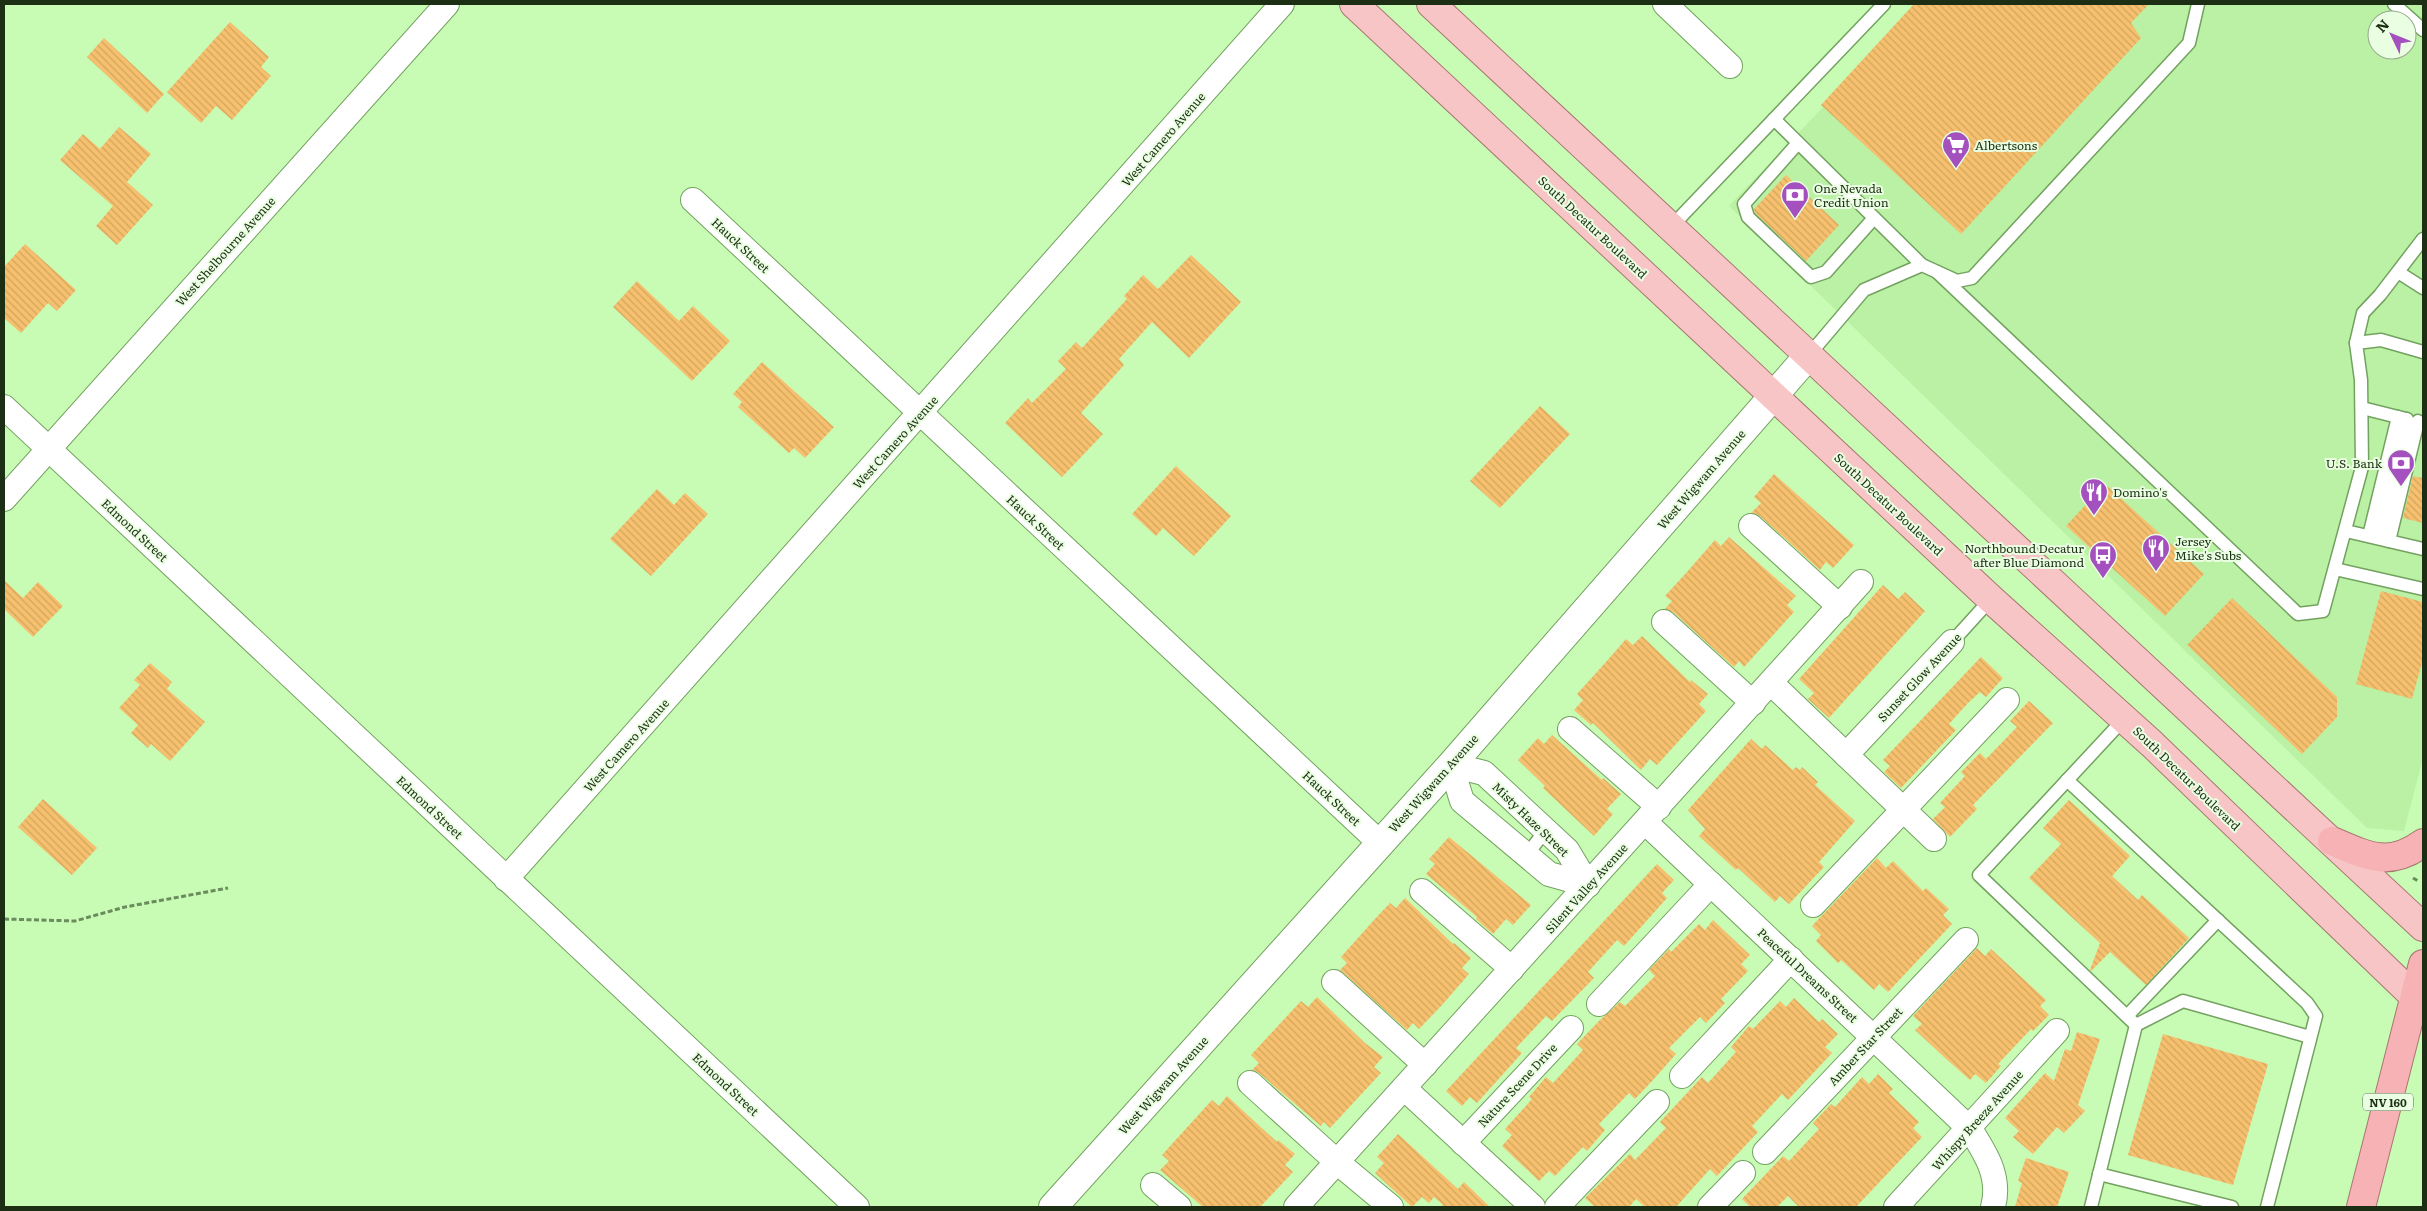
<svg xmlns="http://www.w3.org/2000/svg" width="2427" height="1211" viewBox="0 0 2427 1211" font-family="Literata,serif">
<style>
.built{fill:#baf1a4;fill-rule:evenodd}
.building{fill:url(#building-back-hatch)}
.lines{fill:none;stroke-linecap:round;stroke-linejoin:round}
.service-casing{stroke:#73a260;stroke-width:15}
.minor-casing{stroke:#73a260;stroke-width:26}
.tertiary-casing{stroke:#73a260;stroke-width:30}
.primary-casing{stroke:#a87770;stroke-width:30}
.trunk-casing{stroke:#a87770;stroke-width:30}
.path{stroke:#6a8b5c;stroke-width:3;stroke-dasharray:5 2.5;stroke-linecap:butt}
.service{stroke:#fff;stroke-width:12}
.minor{stroke:#fff;stroke-width:24}
.tertiary{stroke:#fff;stroke-width:28}
.primary{stroke:#f8c5c7;stroke-width:28}
.trunk{stroke:#f6b2b4;stroke-width:28}
.labels{text-anchor:middle;dominant-baseline:central;stroke-width:4;stroke-linejoin:round;paint-order:stroke}
.shield{fill:#eafee2;stroke:#5a6d52;stroke-width:1}
.shield-label{font-size:11px;font-weight:bold;fill:#1c2f14}
.street-label{font-size:12px;fill:#1c2f14;stroke:#eafee2}
.poi-label{font-size:12px;fill:#1c2f14;stroke:#eafee2;text-anchor:start}
</style>
<defs>
<pattern id="building-back-hatch" width="6" height="6" patternUnits="userSpaceOnUse" patternTransform="scale(1.25)"><rect width="6" height="6" fill="#f6c06e"/><path d="M-1 5l2 2M0 0l6 6M5-1l2 2" fill="none" stroke="#d2a55e"/></pattern>
</defs>
<rect width="100%" height="100%" fill="#c8fbb4"/>
<!-- built -->
<path class="built" d="M1921,4H2423V758L2404,831L2367,828L1729,206ZM2377,20H2407V50H2377Z"/>
<!-- building -->
<g class="building">
<polygon points="1914,4 2149,4 2131,23 2141,38 1961,234 1821,105"/>
<polygon points="230,22 269,57 261,67 271,76 232,120 216,106 201,123 167,92"/>
<polygon points="104,38 164,94 147,113 87,57"/>
<polygon points="119,127 151,154 127,182 153,205 117,245 96,226 113,206 60,160 83,134 100,149"/>
<polygon points="1786,175 1839,225 1806,261 1755,213 1754,209"/>
<polygon points="25,244 76,290 57,311 48,303 21,333 4,318 4,267"/>
<polygon points="1191,255 1241,302 1189,358 1152,322 1119,359 1124,365 1081,413 1103,434 1062,477 1005,423 1028,398 1032,403 1066,369 1058,361 1076,342 1082,348 1127,299 1124,296 1143,275 1158,289"/>
<polygon points="637,281 679,321 693,306 730,341 692,381 613,307"/>
<polygon points="762,362 834,427 805,458 794,448 789,453 738,407 742,402 733,394"/>
<polygon points="1540,406 1570,434 1500,508 1470,481"/>
<polygon points="1176,466 1231,516 1194,556 1163,528 1156,536 1132,514"/>
<polygon points="1774,474 1854,545 1833,568 1826,562 1820,570 1760,516 1751,513 1761,503 1754,497"/>
<polygon points="2413,476 2423,478 2423,523 2403,518"/>
<polygon points="2105,484 2204,574 2165,616 2066,526"/>
<polygon points="657,489 674,505 685,493 708,514 651,576 610,539"/>
<polygon points="1729,537 1796,596 1787,605 1794,612 1744,667 1739,661 1734,667 1673,612 1665,609 1672,601 1665,596 1687,572 1715,540 1721,546"/>
<polygon points="4,580 23,598 38,582 63,606 33,637 4,609"/>
<polygon points="1883,585 1898,599 1905,592 1925,611 1829,718 1808,699 1814,693 1799,679"/>
<polygon points="2381,591 2423,602 2423,659 2412,699 2356,684"/>
<polygon points="2232,598 2337,697 2337,717 2302,754 2187,645"/>
<polygon points="1642,636 1690,682 1691,680 1708,694 1699,704 1706,711 1657,765 1650,759 1641,770 1593,723 1591,725 1574,710 1583,700 1577,694 1606,662 1626,639 1633,645"/>
<polygon points="1981,657 2003,678 1986,697 1980,692 1968,703 1949,724 1956,730 1901,788 1884,772 1890,766 1883,760"/>
<polygon points="150,663 172,682 167,689 205,722 170,761 151,744 148,748 131,733 138,725 119,708 140,685 134,680"/>
<polygon points="2029,701 2053,723 1973,805 1977,809 1950,837 1933,819 1945,807 1940,803 1965,776 1961,772 1980,753 1986,759 2017,727 2010,721"/>
<polygon points="1552,735 1602,780 1603,778 1621,794 1607,809 1613,814 1594,836 1543,788 1545,786 1518,760 1538,738 1544,744"/>
<polygon points="1751,739 1762,749 1765,745 1793,770 1796,767 1800,770 1802,767 1818,782 1815,785 1855,821 1819,862 1824,867 1789,904 1780,896 1775,902 1738,868 1736,870 1712,848 1699,836 1705,829 1688,810"/>
<polygon points="43,799 97,848 72,875 18,827"/>
<polygon points="2069,800 2130,856 2112,876 2138,900 2142,895 2189,938 2146,985 2110,952 2091,971 2090,970 2100,943 2029,878 2061,844 2043,828"/>
<polygon points="1449,837 1531,905 1513,925 1506,919 1493,934 1476,919 1477,917 1426,874 1435,864 1429,859"/>
<polygon points="1877,858 1886,868 1893,861 1923,891 1926,888 1949,909 1943,915 1952,924 1888,992 1879,984 1874,990 1841,960 1838,963 1816,941 1821,935 1812,926"/>
<polygon points="1657,864 1674,880 1662,893 1667,898 1624,946 1617,940 1588,972 1594,978 1552,1021 1546,1016 1516,1048 1522,1053 1477,1103 1470,1097 1462,1106 1446,1091"/>
<polygon points="1405,898 1453,944 1454,943 1471,958 1462,968 1469,974 1442,1005 1419,1029 1413,1023 1407,1030 1340,970 1347,963 1341,957 1374,920 1390,903 1396,908"/>
<polygon points="1713,920 1750,955 1741,964 1748,971 1721,999 1725,1003 1706,1023 1700,1017 1669,1048 1676,1054 1653,1080 1635,1099 1629,1093 1599,1124 1605,1130 1587,1151 1583,1147 1555,1176 1549,1171 1539,1181 1502,1146 1512,1135 1505,1129 1532,1099 1529,1097 1546,1077 1553,1083 1583,1050 1577,1044 1599,1021 1620,1002 1625,1006 1655,976 1649,970 1669,949 1671,952 1699,924 1705,930"/>
<polygon points="1977,948 1985,956 1991,949 2046,1000 2040,1006 2049,1015 2033,1031 2031,1029 1998,1064 2001,1066 1986,1083 1975,1074 1970,1080 1944,1057 1915,1030 1922,1024 1913,1016"/>
<polygon points="1317,997 1365,1043 1383,1057 1374,1067 1381,1073 1330,1128 1324,1122 1321,1126 1259,1073 1252,1070 1259,1063 1251,1055 1301,1001 1308,1007"/>
<polygon points="1794,998 1819,1022 1822,1019 1838,1034 1825,1047 1832,1053 1788,1100 1782,1094 1752,1126 1758,1132 1717,1176 1710,1169 1676,1207 1645,1207 1636,1199 1629,1207 1595,1207 1585,1198 1630,1154 1635,1160 1666,1128 1660,1122 1702,1077 1708,1083 1736,1052 1731,1047 1749,1026 1753,1029 1780,1001 1786,1007"/>
<polygon points="2077,1032 2100,1039 2078,1105 2085,1111 2064,1133 2057,1127 2033,1154 2013,1137 2019,1131 2005,1118 2045,1073 2054,1081 2065,1049 2071,1051"/>
<polygon points="2163,1034 2268,1064 2233,1185 2128,1155"/>
<polygon points="1878,1074 1893,1089 1889,1093 1919,1122 1913,1128 1922,1137 1856,1207 1799,1207 1788,1196 1777,1207 1750,1207 1742,1199 1783,1156 1789,1161 1819,1129 1813,1123 1831,1104 1835,1107 1862,1077 1869,1084"/>
<polygon points="1227,1096 1277,1142 1278,1140 1295,1154 1285,1165 1293,1172 1260,1207 1203,1207 1160,1170 1169,1161 1162,1155 1212,1100 1219,1106"/>
<polygon points="1398,1134 1458,1189 1464,1182 1490,1207 1440,1207 1443,1205 1434,1197 1429,1203 1422,1197 1412,1207 1375,1173 1384,1163 1377,1157"/>
<polygon points="2026,1158 2069,1172 2057,1207 2015,1207 2022,1183 2018,1181"/>
</g>
<g class="lines">
<!-- service casing -->
<g class="service-casing">
<g id="service">
<polyline points="2394,4 2423,30"/>
<polyline points="1774,119 1922,265"/>
<polyline points="1798,143 1744,204 1748,217 1811,277 1826,272 1874,218"/>
<polyline points="1671,227 1884,4"/>
<polyline points="1937,272 2298,614 2323,611 2362,467 2361,380 2356,343 2381,340 2423,352"/>
<polyline points="2398,272 2423,288"/>
<polyline points="2356,343 2363,313 2380,295 2423,239"/>
<polyline points="1809,355 1864,290 1922,265 1957,281 1972,278 2189,43 2198,4"/>
<polyline points="2362,408 2406,419"/>
<polyline points="2346,531 2423,549"/>
<polyline points="2369,536 2398,417"/>
<polyline points="2378,538 2407,419"/>
<polyline points="2389,541 2418,421"/>
<polyline points="2335,569 2423,589"/>
<polyline points="1952,642 1991,599"/>
<polyline points="2067,780 2307,1003 2316,1016 2267,1207"/>
<polyline points="1526,856 1545,831"/>
<polyline points="2127,1016 2218,920"/>
<polyline points="2136,1025 2183,1001 2310,1037"/>
<polyline points="2099,1174 2232,1207"/>
<polyline points="2091,1207 2136,1025 1979,875 2124,719"/>
</g>
</g>
<!-- minor casing -->
<g class="minor-casing">
<g id="minor">
<polyline points="1665,4 1730,66"/>
<polyline points="693,200 1380,843"/>
<polyline points="4,407 857,1207"/>
<polyline points="4,499 447,4"/>
<polyline points="1751,526 1840,607"/>
<polyline points="1664,622 1753,703"/>
<polyline points="1771,683 1934,839"/>
<polyline points="1570,729 1659,807"/>
<polyline points="1846,755 1952,642"/>
<polyline points="1451,765 1462,801 1549,874 1588,885"/>
<polyline points="1451,765 1484,773 1567,850 1588,885"/>
<path d="M1645,822L1970,1129C1986,1154 2001,1177 1993,1207"/>
<polyline points="506,879 1282,4"/>
<polyline points="1422,891 1512,969"/>
<polyline points="1813,905 2007,700"/>
<polyline points="1334,982 1425,1065"/>
<polyline points="1599,1004 1711,884"/>
<polyline points="1682,1076 1791,959"/>
<polyline points="1250,1083 1337,1162 1391,1207"/>
<polyline points="1404,1088 1533,1207"/>
<polyline points="1463,1143 1571,1028"/>
<polyline points="1765,1152 1966,940"/>
<polyline points="1153,1185 1179,1207"/>
<polyline points="1296,1207 1861,582"/>
<polyline points="1557,1207 1657,1102"/>
<polyline points="1710,1207 1743,1173"/>
<polyline points="1896,1207 2057,1031"/>
</g>
</g>
<!-- tertiary casing -->
<g class="tertiary-casing">
<polyline id="tertiary" points="1053,1207 1451,765 1809,355"/>
</g>
<!-- primary casing -->
<g class="primary-casing">
<g id="primary">
<polyline points="1354,4 1991,599 2152,744 2423,1005"/>
<polyline points="1431,4 2423,927"/>
</g>
</g>
<!-- trunk casing -->
<g class="trunk-casing">
<g id="trunk">
<path d="M2332,841C2367,856 2389,868 2423,843"/>
<polyline points="2361,1207 2423,964"/>
</g>
</g>
<!-- path -->
<g class="path">
<polyline points="2413,878 2418,881"/>
<polyline points="4,919 75,921 125,907 228,888"/>
</g>
<!-- service -->
<use href="#service" class="service"/>
<!-- minor -->
<use href="#minor" class="minor"/>
<!-- tertiary -->
<use href="#tertiary" class="tertiary"/>
<!-- primary -->
<use href="#primary" class="primary"/>
<!-- trunk -->
<use href="#trunk" class="trunk"/>
</g>
<!-- icons -->
<defs>
<g id="supermarket-pin" transform="scale(1.4375)"><path d="M0 17L-7.5 6A9.5 9.5 0 1 1 7.5 6Z" fill="#a450bf" stroke="#eafee2"/><path d="M-6-5.5h2.5l.6 2H6L4.5 2H-2.5L-4.4-4H-6ZM-1.5 3.2a1.3 1.3 0 1 0 .1 0ZM3 3.2a1.3 1.3 0 1 0 .1 0Z" fill="#fff"/></g>
<g id="bank-pin" transform="scale(1.4375)"><path d="M0 17L-7.5 6A9.5 9.5 0 1 1 7.5 6Z" fill="#a450bf" stroke="#eafee2"/><path d="M-6-4H6V4H-6ZM0-2.3a2.3 2.3 0 1 0 0 4.6a2.3 2.3 0 1 0 0-4.6Z" fill="#fff"/></g>
<g id="restaurant-pin" transform="scale(1.4375)"><path d="M0 17L-7.5 6A9.5 9.5 0 1 1 7.5 6Z" fill="#a450bf" stroke="#eafee2"/><path d="M-5-6h1v4h1v-4h1v4h1v-4h1v5L-1.5 .5V6h-2V.5L-5-1ZM5-6V6H3V1.5H1.5Q1.5-4 5-6Z" fill="#fff"/></g>
<g id="bus-pin" transform="scale(1.4375)"><path d="M0 17L-7.5 6A9.5 9.5 0 1 1 7.5 6Z" fill="#a450bf" stroke="#eafee2"/><path d="M-5-6H5V4H4V6H2V4H-2V6H-4V4H-5ZM-3.5-4V0h7V-4ZM-3.5 1.2v1.5H-2V1.2ZM2 1.2v1.5H3.5V1.2Z" fill="#fff"/></g>
</defs>
<g fill-rule="evenodd">
<use href="#supermarket-pin" x="1956" y="145"/>
<use href="#bank-pin" x="1795" y="195"/>
<use href="#bank-pin" x="2401" y="463"/>
<use href="#restaurant-pin" x="2094" y="492"/>
<use href="#restaurant-pin" x="2156" y="548"/>
<use href="#bus-pin" x="2103" y="555"/>
</g>
<g class="labels">
<!-- shield labels -->
<rect class="shield" x="2363" y="1093.5" width="50" height="17" rx="4"/>
<g class="shield-label">
<text x="2388" y="1102">NV 160</text>
</g>
<!-- street labels -->
<g class="street-label">
<text transform="translate(1163 139) rotate(-49)">West Camero Avenue</text>
<text transform="translate(1593 227) rotate(43)">South Decatur Boulevard</text>
<text transform="translate(741 245) rotate(43)">Hauck Street</text>
<text transform="translate(225 251) rotate(-48)">West Shelbourne Avenue</text>
<text transform="translate(895 442) rotate(-48)">West Camero Avenue</text>
<text transform="translate(1701 479) rotate(-49)">West Wigwam Avenue</text>
<text transform="translate(1889 504) rotate(43)">South Decatur Boulevard</text>
<text transform="translate(1036 522) rotate(43)">Hauck Street</text>
<text transform="translate(135 530) rotate(43)">Edmond Street</text>
<text transform="translate(1919 677) rotate(-47)">Sunset Glow Avenue</text>
<text transform="translate(626 745) rotate(-48)">West Camero Avenue</text>
<text transform="translate(2187 778) rotate(44)">South Decatur Boulevard</text>
<text transform="translate(1433 783) rotate(-48)">West Wigwam Avenue</text>
<text transform="translate(1332 798) rotate(43)">Hauck Street</text>
<text transform="translate(430 807) rotate(43)">Edmond Street</text>
<text transform="translate(1531 819) rotate(44)">Misty Haze Street</text>
<text transform="translate(1586 888) rotate(-48)">Silent Valley Avenue</text>
<text transform="translate(1808 975) rotate(43)">Peaceful Dreams Street</text>
<text transform="translate(1865 1046) rotate(-47)">Amber Star Street</text>
<text transform="translate(726 1084) rotate(43)">Edmond Street</text>
<text transform="translate(1163 1085) rotate(-48)">West Wigwam Avenue</text>
<text transform="translate(1517 1085) rotate(-47)">Nature Scene Drive</text>
<text transform="translate(1977 1120) rotate(-48)">Whispy Breeze Avenue</text>
</g>
<!-- poi labels -->
<g class="poi-label">
<text x="1975" y="145">Albertsons</text>
<text x="1814" y="188">One Nevada<tspan x="1814" dy="14">Credit Union</tspan></text>
<text x="2382" y="463" text-anchor="end">U.S. Bank</text>
<text x="2113" y="492">Domino's</text>
<text x="2175" y="541">Jersey<tspan x="2175" dy="14">Mike's Subs</tspan></text>
<text x="2084" y="548" text-anchor="end">Northbound Decatur<tspan x="2084" dy="14">after Blue Diamond</tspan></text>
</g>
</g>
<!-- border -->
<rect width="2427" height="1211" fill="none" stroke="#1c2f14" stroke-width="10"/>
<!-- north arrow -->
<g transform="translate(2392 35) rotate(313)"><circle r="24" fill="#eafee2" stroke="#98ab90"/>
<path d="M0-4L9 19L0 12L-9 19Z" fill="#a450bf"/>
<text y="-8" font-size="14" font-weight="bold" text-anchor="middle" fill="#1c2f14">N</text>
</g>
</svg>
